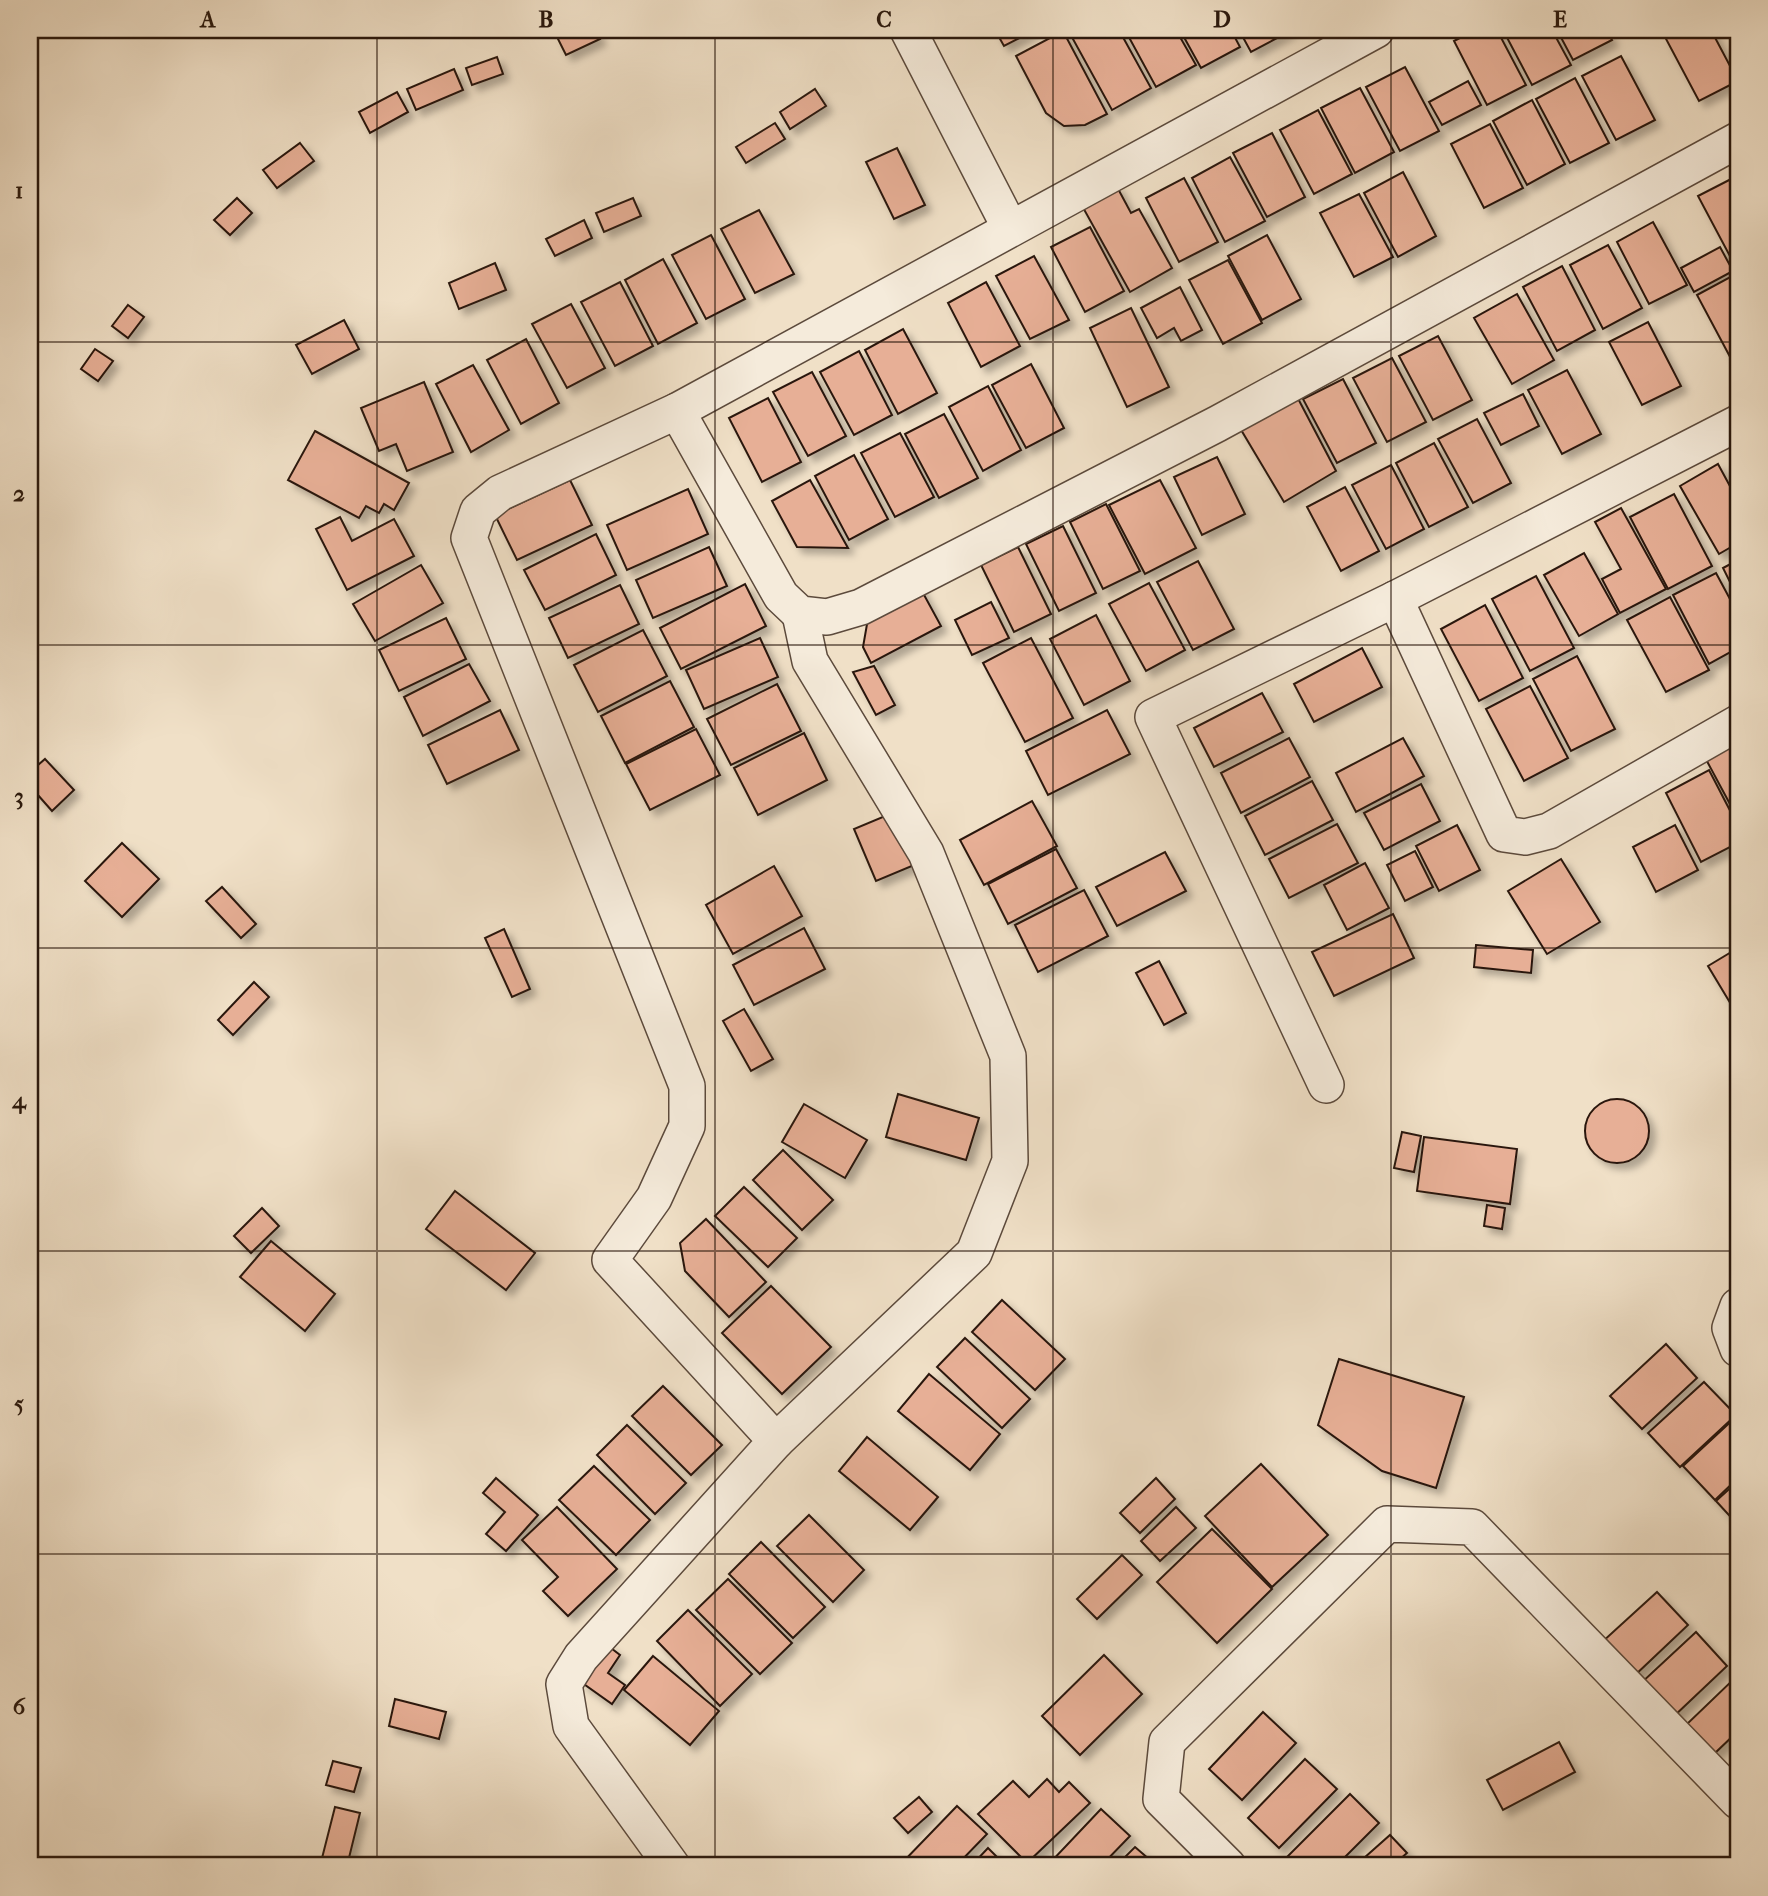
<svg xmlns="http://www.w3.org/2000/svg" width="1768" height="1896" viewBox="0 0 1768 1896" font-family="'IM FELL French Canon',serif">
<style>
.building{fill:#e7af96;stroke:#2a180d;stroke-width:2;filter:url(#shadow)}
.lines{fill:none;stroke-linecap:round;stroke-linejoin:round}
.minor-casing{stroke:#5c4a3c;stroke-width:38}
.minor{stroke:#f5ebdb;stroke-width:35}
.grid{fill:none;stroke:#2a180d;stroke-width:2;stroke-opacity:0.55}
.neatline{fill:none;stroke:#2a180d;stroke-width:2.5}
.grid-label{font-size:23px;text-anchor:middle;font-weight:bold;fill:#2a180d}
</style>
<defs>
<filter id="shadow"><feDropShadow dx="6" dy="6" stdDeviation="3.5" flood-color="#0004"/></filter>
</defs>
<rect width="100%" height="100%" fill="#f0e0c7"/>
<filter id="stains"><feTurbulence type="fractalNoise" baseFrequency=".00286" numOctaves="4"/><feColorMatrix values="0 0 0 0 .2 0 0 0 0 .09 0 0 0 0 .02 0 0 0 .5 -.17"/></filter>
<radialGradient id="worn" r=".72"><stop offset=".6" stop-color="#630" stop-opacity="0"/><stop offset="1" stop-color="#630" stop-opacity=".3"/></radialGradient>
<!-- building -->
<g class="building">
<polygon points="573,30 595,30 600,39 566,55 557,37"/>
<polygon points="995,30 1035,30 1004,46"/>
<polygon points="1068,30 1119,30 1151,88 1112,110"/>
<polygon points="1125,30 1176,30 1196,65 1156,87"/>
<polygon points="1180,30 1231,30 1240,47 1201,68"/>
<polygon points="1239,30 1292,30 1251,52"/>
<polygon points="1475,30 1497,30 1526,85 1487,105 1454,41"/>
<polygon points="1503,30 1552,30 1571,65 1532,85"/>
<polygon points="1557,30 1606,30 1612,40 1573,60"/>
<polygon points="1680,30 1711,30 1738,81 1699,101 1665,37"/>
<polygon points="1063,31 1107,114 1085,125 1064,126 1046,113 1016,56"/>
<polygon points="1621,56 1655,120 1616,140 1582,76"/>
<polygon points="497,57 503,74 472,85 466,68"/>
<polygon points="1405,67 1439,131 1400,151 1366,87"/>
<polygon points="454,69 463,90 416,110 407,89"/>
<polygon points="1575,78 1609,143 1570,163 1536,99"/>
<polygon points="1468,81 1481,105 1442,125 1429,102"/>
<polygon points="1360,88 1394,152 1355,173 1321,108"/>
<polygon points="815,89 826,106 790,129 780,112"/>
<polygon points="397,92 408,112 370,133 359,112"/>
<polygon points="1532,100 1565,164 1527,185 1493,121"/>
<polygon points="1318,110 1352,174 1314,194 1280,130"/>
<polygon points="775,123 785,139 746,163 736,147"/>
<polygon points="1490,124 1523,188 1484,208 1451,144"/>
<polygon points="1272,133 1305,197 1267,217 1233,153"/>
<polygon points="300,143 314,161 277,188 263,170"/>
<polygon points="897,148 925,205 894,219 866,162"/>
<polygon points="1230,157 1265,221 1225,242 1192,178"/>
<polygon points="1403,172 1436,236 1398,257 1364,193"/>
<polygon points="1737,176 1738,257 1732,260 1698,196"/>
<polygon points="1184,178 1218,242 1179,262 1146,198"/>
<polygon points="1116,185 1131,213 1139,209 1172,268 1130,292 1081,204"/>
<polygon points="1359,194 1393,257 1354,277 1320,213"/>
<polygon points="237,198 252,213 230,235 214,220"/>
<polygon points="633,198 641,216 604,232 596,213"/>
<polygon points="759,210 794,274 755,293 721,229"/>
<polygon points="584,220 592,238 555,256 546,239"/>
<polygon points="1653,222 1687,285 1649,304 1617,242"/>
<polygon points="1090,227 1124,291 1085,312 1051,247"/>
<polygon points="711,235 745,299 706,319 672,255"/>
<polygon points="1267,235 1301,299 1262,320 1228,256"/>
<polygon points="1608,245 1642,308 1603,329 1570,265"/>
<polygon points="1720,247 1733,271 1694,292 1681,268"/>
<polygon points="1034,256 1069,320 1030,339 996,276"/>
<polygon points="663,259 697,323 658,344 625,280"/>
<polygon points="1228,260 1262,323 1223,344 1189,280"/>
<polygon points="495,263 506,290 459,309 449,283"/>
<polygon points="1562,266 1595,330 1557,351 1523,287"/>
<polygon points="1734,275 1738,281 1738,366 1736,368 1697,295"/>
<polygon points="620,282 653,346 615,366 581,302"/>
<polygon points="986,282 1020,346 981,367 948,303"/>
<polygon points="1180,287 1202,330 1181,341 1174,328 1157,338 1141,308"/>
<polygon points="1517,294 1554,360 1512,384 1474,318"/>
<polygon points="571,304 605,368 567,388 532,324"/>
<polygon points="128,305 144,317 128,338 112,326"/>
<polygon points="1131,308 1169,387 1127,407 1090,328"/>
<polygon points="344,320 359,349 312,374 296,345"/>
<polygon points="1648,322 1681,386 1642,405 1609,342"/>
<polygon points="903,329 937,393 898,414 865,350"/>
<polygon points="1438,336 1472,400 1433,420 1399,356"/>
<polygon points="526,339 559,403 521,424 487,360"/>
<polygon points="95,349 113,361 98,381 81,369"/>
<polygon points="859,351 892,415 854,435 820,372"/>
<polygon points="1392,358 1426,422 1387,442 1353,378"/>
<polygon points="1031,364 1064,428 1026,448 992,385"/>
<polygon points="473,365 509,430 471,452 436,384"/>
<polygon points="1567,370 1601,434 1562,454 1528,390"/>
<polygon points="812,372 846,436 808,456 773,392"/>
<polygon points="1343,379 1376,443 1337,463 1303,399"/>
<polygon points="424,382 453,452 407,471 396,444 379,451 361,408"/>
<polygon points="988,386 1021,450 983,471 949,407"/>
<polygon points="1293,389 1336,471 1284,502 1237,423"/>
<polygon points="1523,394 1539,426 1501,445 1484,413"/>
<polygon points="768,398 801,462 762,482 729,418"/>
<polygon points="944,414 978,478 939,498 905,434"/>
<polygon points="1477,419 1511,483 1473,503 1438,439"/>
<polygon points="315,431 409,483 394,510 384,504 379,513 366,506 359,518 288,480"/>
<polygon points="900,433 934,497 895,517 861,453"/>
<polygon points="1434,443 1468,507 1429,527 1396,463"/>
<polygon points="854,455 888,519 849,540 815,476"/>
<polygon points="1217,457 1245,514 1202,535 1174,477"/>
<polygon points="1738,458 1738,477 1731,462"/>
<polygon points="1718,464 1738,501 1738,543 1719,554 1680,486"/>
<polygon points="1391,465 1424,529 1386,549 1352,485"/>
<polygon points="570,480 592,525 517,560 495,515"/>
<polygon points="810,480 848,548 797,547 772,501"/>
<polygon points="1160,480 1196,548 1145,574 1109,505"/>
<polygon points="1345,487 1379,551 1341,571 1307,507"/>
<polygon points="688,489 708,534 627,570 607,525"/>
<polygon points="1674,494 1712,566 1668,589 1630,517"/>
<polygon points="1106,504 1140,571 1103,589 1070,522"/>
<polygon points="1621,508 1666,589 1620,613 1602,579 1621,569 1595,522"/>
<polygon points="340,517 352,541 394,519 414,556 347,590 316,529"/>
<polygon points="1063,526 1096,593 1059,611 1026,544"/>
<polygon points="596,534 616,575 545,610 524,570"/>
<polygon points="709,547 727,586 653,618 636,580"/>
<polygon points="1018,547 1051,614 1014,632 981,565"/>
<polygon points="1584,553 1618,614 1579,636 1544,575"/>
<polygon points="1738,560 1738,598 1723,568"/>
<polygon points="1198,561 1234,629 1193,650 1157,582"/>
<polygon points="421,565 443,603 375,641 353,604"/>
<polygon points="1716,573 1738,614 1738,648 1709,664 1673,595"/>
<polygon points="1536,576 1574,648 1530,671 1492,599"/>
<polygon points="917,582 941,626 871,663 863,647 870,607"/>
<polygon points="1149,583 1185,650 1146,671 1109,604"/>
<polygon points="745,584 766,626 681,669 660,628"/>
<polygon points="620,585 639,624 568,658 549,618"/>
<polygon points="1670,597 1709,670 1666,692 1627,620"/>
<polygon points="991,602 1009,638 972,655 955,620"/>
<polygon points="1485,605 1523,678 1479,701 1441,629"/>
<polygon points="1096,615 1130,681 1084,705 1050,639"/>
<polygon points="446,618 466,659 399,691 379,650"/>
<polygon points="643,630 667,676 598,712 574,665"/>
<polygon points="760,638 778,677 704,709 686,670"/>
<polygon points="1031,638 1073,718 1025,742 983,663"/>
<polygon points="1362,648 1382,687 1314,722 1294,684"/>
<polygon points="1577,656 1615,729 1571,751 1533,679"/>
<polygon points="469,664 490,701 423,736 404,697"/>
<polygon points="874,666 895,705 876,715 853,672"/>
<polygon points="670,681 694,727 625,763 601,716"/>
<polygon points="777,684 801,731 731,765 707,719"/>
<polygon points="1530,686 1568,758 1524,781 1486,709"/>
<polygon points="1262,693 1283,732 1214,767 1194,728"/>
<polygon points="500,710 519,750 447,784 428,745"/>
<polygon points="1107,710 1130,754 1048,795 1026,751"/>
<polygon points="696,729 720,775 650,810 626,764"/>
<polygon points="1738,732 1738,819 1702,752"/>
<polygon points="804,733 827,780 758,815 734,768"/>
<polygon points="1289,738 1310,777 1241,813 1221,773"/>
<polygon points="1403,738 1424,776 1356,812 1336,773"/>
<polygon points="45,759 74,790 52,811 30,786 30,772"/>
<polygon points="1709,770 1738,826 1738,843 1701,862 1666,793"/>
<polygon points="1312,781 1333,820 1265,855 1245,816"/>
<polygon points="1421,784 1440,821 1384,850 1364,813"/>
<polygon points="1032,801 1057,846 984,885 960,840"/>
<polygon points="897,811 919,863 876,881 854,829"/>
<polygon points="1337,824 1358,863 1289,898 1269,859"/>
<polygon points="1457,825 1480,870 1439,891 1416,846"/>
<polygon points="1675,825 1698,870 1656,892 1633,847"/>
<polygon points="122,843 159,879 122,917 85,881"/>
<polygon points="1056,849 1077,888 1008,924 988,884"/>
<polygon points="1415,851 1433,887 1405,901 1387,865"/>
<polygon points="1165,852 1186,891 1117,926 1096,887"/>
<polygon points="1561,859 1600,922 1547,954 1508,891"/>
<polygon points="1365,863 1389,908 1347,930 1324,885"/>
<polygon points="774,866 802,916 733,954 706,905"/>
<polygon points="222,887 256,924 241,938 206,901"/>
<polygon points="1084,890 1108,936 1038,972 1015,925"/>
<polygon points="1393,914 1414,958 1334,996 1312,952"/>
<polygon points="804,928 825,969 754,1005 733,965"/>
<polygon points="504,929 530,989 512,997 485,938"/>
<polygon points="1476,945 1533,950 1531,973 1474,967"/>
<polygon points="1738,948 1738,1016 1708,966"/>
<polygon points="1159,961 1186,1013 1164,1025 1136,973"/>
<polygon points="254,982 269,997 233,1035 218,1020"/>
<polygon points="744,1009 773,1059 751,1071 723,1021"/>
<polygon points="898,1094 979,1118 966,1160 886,1137"/>
<circle cx="1617" cy="1131" r="32"/>
<polygon points="804,1104 867,1140 845,1178 782,1142"/>
<polygon points="1402,1132 1421,1136 1414,1172 1394,1168"/>
<polygon points="1424,1137 1517,1149 1510,1204 1417,1191"/>
<polygon points="783,1150 833,1200 802,1230 753,1180"/>
<polygon points="744,1187 797,1238 768,1267 715,1216"/>
<polygon points="455,1191 535,1253 506,1290 426,1229"/>
<polygon points="1487,1205 1505,1208 1502,1229 1484,1226"/>
<polygon points="262,1208 279,1226 251,1253 234,1236"/>
<polygon points="706,1219 766,1282 729,1317 685,1271 680,1243"/>
<polygon points="271,1241 335,1294 305,1331 240,1277"/>
<polygon points="771,1286 831,1347 782,1394 722,1333"/>
<polygon points="1002,1300 1065,1359 1035,1390 972,1332"/>
<polygon points="965,1338 1030,1399 1002,1428 937,1367"/>
<polygon points="1666,1344 1697,1378 1642,1429 1610,1396"/>
<polygon points="1339,1359 1464,1397 1436,1488 1382,1471 1318,1425"/>
<polygon points="929,1374 1000,1434 970,1470 898,1411"/>
<polygon points="1704,1382 1736,1415 1680,1467 1648,1433"/>
<polygon points="663,1386 722,1445 691,1475 632,1416"/>
<polygon points="1738,1415 1738,1478 1715,1500 1683,1466"/>
<polygon points="627,1425 686,1483 655,1514 597,1455"/>
<polygon points="867,1437 938,1497 910,1530 839,1471"/>
<polygon points="1261,1464 1328,1535 1272,1587 1205,1516"/>
<polygon points="594,1466 650,1520 616,1555 559,1500"/>
<polygon points="496,1478 538,1515 506,1551 486,1534 505,1512 483,1493"/>
<polygon points="1156,1478 1175,1499 1140,1533 1120,1513"/>
<polygon points="1738,1481 1738,1525 1716,1501"/>
<polygon points="557,1507 617,1569 568,1616 543,1591 558,1577 522,1540"/>
<polygon points="1176,1507 1196,1528 1160,1561 1141,1541"/>
<polygon points="809,1515 864,1570 833,1602 777,1546"/>
<polygon points="1212,1529 1272,1589 1217,1643 1157,1582"/>
<polygon points="761,1542 825,1607 793,1638 729,1574"/>
<polygon points="1122,1555 1142,1575 1097,1619 1077,1599"/>
<polygon points="728,1579 792,1643 760,1674 696,1610"/>
<polygon points="1657,1592 1688,1625 1633,1677 1601,1643"/>
<polygon points="688,1610 752,1674 720,1706 657,1641"/>
<polygon points="1696,1632 1727,1666 1672,1718 1640,1684"/>
<polygon points="607,1645 620,1655 608,1673 625,1685 612,1704 581,1682"/>
<polygon points="1104,1655 1142,1694 1080,1755 1042,1716"/>
<polygon points="653,1656 719,1711 690,1745 624,1690"/>
<polygon points="1738,1675 1738,1731 1714,1754 1686,1725"/>
<polygon points="395,1699 446,1712 439,1739 389,1726"/>
<polygon points="1263,1712 1296,1743 1242,1800 1209,1769"/>
<polygon points="1559,1742 1575,1772 1503,1810 1487,1780"/>
<polygon points="1305,1759 1337,1789 1279,1848 1248,1818"/>
<polygon points="333,1761 361,1768 354,1792 326,1785"/>
<polygon points="1047,1779 1059,1792 1069,1782 1090,1803 1027,1863 978,1814 1013,1781 1029,1797"/>
<polygon points="1350,1794 1379,1823 1336,1866 1298,1866 1288,1856"/>
<polygon points="919,1797 932,1812 908,1833 894,1818"/>
<polygon points="957,1806 987,1834 956,1866 899,1866"/>
<polygon points="335,1807 360,1813 347,1866 320,1866"/>
<polygon points="1101,1809 1130,1836 1101,1866 1047,1866"/>
<polygon points="1390,1835 1407,1853 1392,1866 1355,1866"/>
<polygon points="1135,1847 1157,1866 1116,1866"/>
<polygon points="988,1848 1006,1866 971,1866"/>
</g>
<g class="lines">
<!-- minor casing -->
<g class="minor-casing">
<g id="minor">
<polyline points="908,30 1010,228"/>
<polyline points="677,411 781,596 800,614 827,617 861,607 1217,424 1738,140"/>
<polyline points="1395,599 1504,834 1525,837 1549,831 1738,723"/>
<polyline points="1326,1085 1153,717 1395,599 1738,423"/>
<polyline points="1738,1306 1730,1328 1738,1349"/>
<polyline points="776,1441 974,1253 1010,1161 1008,1056 926,853 810,661 800,614"/>
<polyline points="672,1866 571,1726 564,1684 581,1657 776,1441 610,1260 654,1198 687,1126 687,1086 469,538 478,511 500,493 677,411 1376,30"/>
<polyline points="1228,1866 1161,1799 1167,1742 1387,1524 1472,1527 1738,1801"/>
</g>
</g>
<!-- minor -->
<use href="#minor" class="minor"/>
</g>
<!-- grid -->
<path class="grid" d="M377,30V1866M715,30V1866M1053,30V1866M1391,30V1866M30,342H1738M30,645H1738M30,948H1738M30,1251H1738M30,1554H1738"/>
<!-- margin -->
<rect width="1768" height="1896" fill="none" stroke="#f0e0c7" stroke-width="77"/>
<rect x="38" y="38" width="1692" height="1819" class="neatline"/>
<g class="grid-label">
<text x="208" y="27">A</text>
<text x="546" y="27">B</text>
<text x="884" y="27">C</text>
<text x="1222" y="27">D</text>
<text x="1560" y="27">E</text>
<text x="19" y="198">1</text>
<text x="19" y="501">2</text>
<text x="19" y="804">3</text>
<text x="19" y="1108">4</text>
<text x="19" y="1411">5</text>
<text x="19" y="1714">6</text>
</g>
<rect width="100%" height="100%" filter="url(#stains)"/>
<rect width="100%" height="100%" fill="url(#worn)"/>
</svg>
